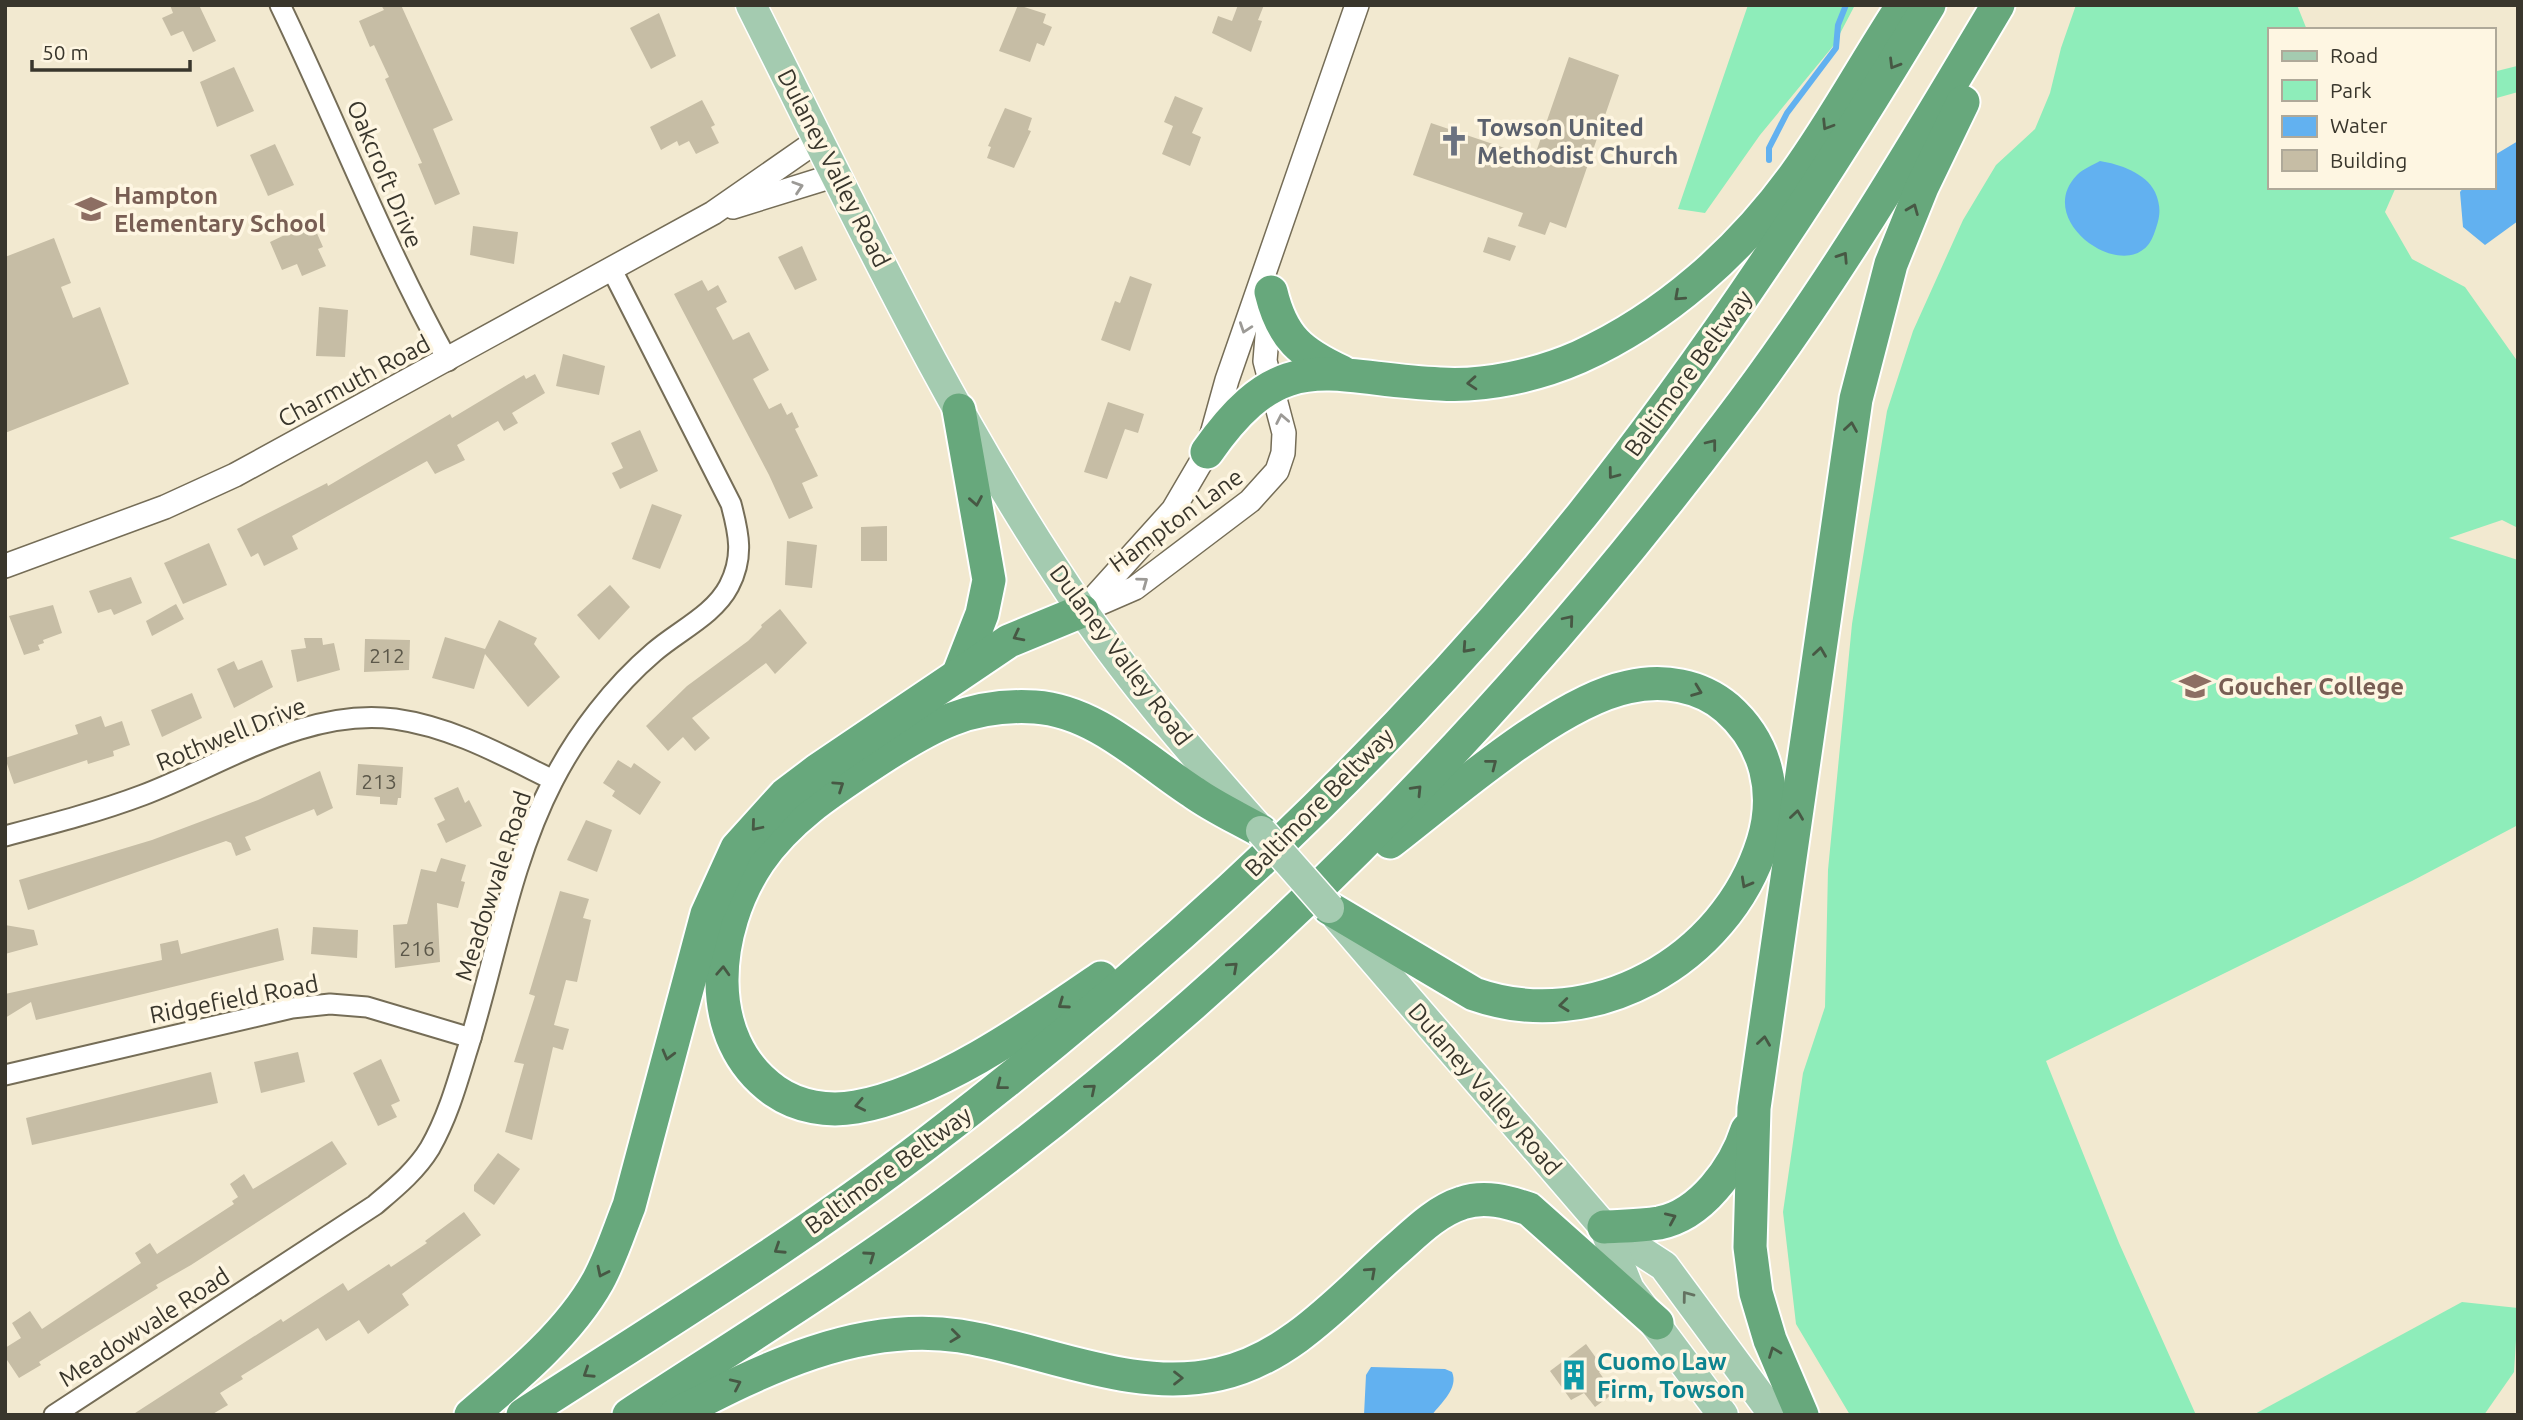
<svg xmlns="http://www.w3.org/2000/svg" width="2523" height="1420" viewBox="0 0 2523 1420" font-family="Ubuntu,sans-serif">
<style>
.green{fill:#8eedba}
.water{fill:#62b1f0}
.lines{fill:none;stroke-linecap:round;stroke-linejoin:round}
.stream{stroke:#62b1f0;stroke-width:6}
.building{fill:#c6bda5}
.minor-casing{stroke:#756d57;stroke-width:23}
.tertiary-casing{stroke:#756d57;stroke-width:26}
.primary-casing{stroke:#fff;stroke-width:33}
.motorway-casing{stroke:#fff;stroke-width:37}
.minor{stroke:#fff;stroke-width:19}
.tertiary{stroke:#fff;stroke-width:23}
.primary{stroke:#a4cbb0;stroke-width:30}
.motorway{stroke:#67a87c;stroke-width:33}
.primary-bridge-casing{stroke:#fff;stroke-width:33;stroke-linecap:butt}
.primary-bridge{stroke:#a4cbb0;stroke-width:30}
.oneway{stroke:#475844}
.oneway2{stroke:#9c9a96}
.oneway3{stroke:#647261}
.labels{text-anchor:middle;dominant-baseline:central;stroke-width:7;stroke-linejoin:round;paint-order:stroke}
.number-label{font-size:21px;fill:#5c584a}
.worship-label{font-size:24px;font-weight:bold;fill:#5b616d;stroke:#fef6e2;text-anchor:start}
.street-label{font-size:24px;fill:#39362c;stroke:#fef6e2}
.education-label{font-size:24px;font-weight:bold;fill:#785e54;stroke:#fef6e2;text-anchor:start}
.culture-label{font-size:24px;font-weight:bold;fill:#0d838f;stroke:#fef6e2;text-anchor:start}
</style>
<rect width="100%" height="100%" fill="#f2e9d0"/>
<!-- green -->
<g class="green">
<polygon points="1748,5 1855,5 1834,45 1760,135 1705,213 1678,209"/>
<polygon points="2076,5 2297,5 2307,30 2269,30 2269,187 2396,187 2385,212 2412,259 2465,287 2518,362 2518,528 2502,520 2449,538 2518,560 2518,825 2412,881 2046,1061 2119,1243 2196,1415 1850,1415 1796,1324 1783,1212 1803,1073 1825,1007 1828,870 1852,624 1887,411 1913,331 1963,220 1996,165 2035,129 2050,93 2061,48"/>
<polygon points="2517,66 2518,92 2493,99 2493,72"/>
<polygon points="2462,1302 2518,1308 2514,1372 2484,1415 2253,1415"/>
</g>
<!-- water -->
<g class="water">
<polygon points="2518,141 2518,221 2485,245 2463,227 2460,192 2464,187 2493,187 2493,156"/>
<path d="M2100,161C2119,164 2146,173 2155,192C2162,208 2160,218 2154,234C2134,291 2030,223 2077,175C2083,169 2093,165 2100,161Z"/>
<path d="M1371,1367L1445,1369L1452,1372C1459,1388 1441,1403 1432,1415H1364L1366,1375Z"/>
</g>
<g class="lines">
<!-- stream -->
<polyline class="stream" points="1769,160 1769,148 1787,113 1836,48 1838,25 1846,5"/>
</g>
<!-- building -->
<g class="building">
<polygon points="170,5 199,5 216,41 193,52 183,31 171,36 162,18 173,13"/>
<polygon points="381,5 401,5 453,120 433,129 460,194 435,205 418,164 422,163 385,79 389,77 374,45 370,47 359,21 384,10"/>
<polygon points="1018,5 1046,14 1043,23 1052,27 1044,46 1037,43 1030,62 999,51"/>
<polygon points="1238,5 1264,5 1258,20 1262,21 1251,52 1212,33 1218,16 1232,21"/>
<polygon points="659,13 676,56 651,69 630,28"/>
<polygon points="1569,57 1619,75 1566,228 1550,222 1545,235 1518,226 1523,213 1413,175 1431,123 1534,158"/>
<polygon points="234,67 254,111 217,127 200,82"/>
<polygon points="1175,96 1203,108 1192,133 1201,137 1190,166 1162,154 1173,126 1164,122"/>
<polygon points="702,100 715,125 711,127 719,143 696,154 689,141 679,146 677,141 661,150 650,127"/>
<polygon points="1005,108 1032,118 1028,130 1031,131 1014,168 987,158 991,147 988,146"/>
<polygon points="275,144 294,185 268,196 250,155"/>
<polygon points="312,222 323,247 318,249 326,266 302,276 297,264 282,270 270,242"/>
<polygon points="473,226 518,232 514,264 470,255"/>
<polygon points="1488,237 1516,246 1510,261 1483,252"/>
<polygon points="54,238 71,283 61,287 73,318 100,307 129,384 5,433 5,257"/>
<polygon points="802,246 817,280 795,290 778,257"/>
<polygon points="1130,276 1152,284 1130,351 1101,340 1115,301 1120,303"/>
<polygon points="702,280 708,291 718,285 727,302 716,308 733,340 749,332 769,370 753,379 769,409 781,403 787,415 792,412 799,427 795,429 818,476 802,483 813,508 789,519 769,475 674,294"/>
<polygon points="319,307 348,310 345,357 316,356"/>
<polygon points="563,354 605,366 599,395 556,386"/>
<polygon points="535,374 545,393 512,413 518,423 504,431 498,421 457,445 465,460 435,474 427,461 292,536 298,549 264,566 258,553 251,557 237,529 327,483 328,486 450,414 452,418 524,375 526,379"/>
<polygon points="1108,402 1144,414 1138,433 1125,429 1107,479 1084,472"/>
<polygon points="640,430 658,471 620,489 612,473 623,468 611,443"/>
<polygon points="652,504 682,515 660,569 632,559"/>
<polygon points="887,526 887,561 861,561 861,527"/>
<polygon points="787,541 817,545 812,588 785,585"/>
<polygon points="209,543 227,585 183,604 164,563"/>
<polygon points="131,577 142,603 114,615 111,609 98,613 89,591"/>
<polygon points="610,585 630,607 599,640 577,615"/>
<polygon points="176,604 184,619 152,636 146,621"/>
<polygon points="53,605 62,633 43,640 44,643 38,645 40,650 24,655 9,616"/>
<polygon points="780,609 807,643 775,674 766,663 692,718 710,738 695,751 683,737 668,751 646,726 687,686 748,641 762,627 761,625"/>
<polygon points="499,620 537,638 534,644 560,677 528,707 485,654 474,689 432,678 445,637 485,649"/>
<polygon points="304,638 322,638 323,645 334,643 340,670 297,682 291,650 306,648"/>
<polygon points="365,639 410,640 409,670 364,672"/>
<polygon points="262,660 273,687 234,708 217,669 234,661 238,670"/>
<polygon points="192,693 202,718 162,737 151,710"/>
<polygon points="101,716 105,727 122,721 130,745 113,751 114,756 88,764 87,760 14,784 5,758 78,734 75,725"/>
<polygon points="618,760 631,768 634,763 661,782 640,815 612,796 615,791 603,783"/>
<polygon points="358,764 403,767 401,798 398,798 397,805 380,804 380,797 356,795"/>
<polygon points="320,771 333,808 317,816 314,809 245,837 251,850 236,856 231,843 226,841 28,910 19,880 152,840 258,800"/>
<polygon points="458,787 465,803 469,800 482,826 446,843 437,824 445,820 434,798"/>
<polygon points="586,820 612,830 597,872 567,860"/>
<polygon points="441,858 466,865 461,881 465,882 458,908 437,903 440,962 395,968 393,925 407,924 421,869 436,872"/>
<polygon points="560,891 589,899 583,918 591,920 577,982 566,980 554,1025 569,1029 563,1050 553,1047 532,1140 505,1132 524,1064 514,1062 535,996 529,994"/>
<polygon points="5,925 34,930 38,945 5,954"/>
<polygon points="313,927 358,930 357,958 311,954"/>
<polygon points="278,928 284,960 36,1020 31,1002 5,1018 5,994 162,960 160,944 178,940 181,954"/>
<polygon points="298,1052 305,1082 261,1093 254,1062"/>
<polygon points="381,1059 400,1101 391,1105 397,1117 378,1126 353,1073"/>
<polygon points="211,1072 218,1103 32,1145 26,1118"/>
<polygon points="332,1141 347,1164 191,1265 156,1285 158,1288 39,1362 41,1365 19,1378 5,1357 5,1348 21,1338 12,1323 30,1311 42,1329 141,1263 135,1253 150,1243 157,1254 234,1204 232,1201 238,1197 230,1184 244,1174 253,1189"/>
<polygon points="498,1153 520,1169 494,1205 474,1191 474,1185"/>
<polygon points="464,1212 481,1235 402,1294 409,1305 368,1334 359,1320 326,1341 318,1328 241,1376 243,1379 220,1393 228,1405 211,1415 132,1415 281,1319 283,1322 343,1283 348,1291 389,1264 391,1267 427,1243 425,1241"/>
<polygon points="1586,1344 1604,1369 1599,1372 1614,1393 1595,1407 1584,1393 1571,1400 1550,1371"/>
</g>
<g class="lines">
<!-- minor casing -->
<g class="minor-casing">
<g id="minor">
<path d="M280,5C337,123 384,246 448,361"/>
<path d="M5,836C51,824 98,812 143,795C222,765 307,707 395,719C452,727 502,755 553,780"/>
<polyline points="5,1075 292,1008 330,1004 367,1007 471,1038"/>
<path d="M54,1415L375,1205C395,1188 416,1171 430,1148C447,1118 456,1087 466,1054C495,964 509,866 553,781C577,734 614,686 654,652C678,631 714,615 729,586C744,557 739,534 731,504L612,270"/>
</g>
</g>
<!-- tertiary casing -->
<g class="tertiary-casing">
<g id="tertiary">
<polyline points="733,207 836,175"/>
<polyline points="5,566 165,507 235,475 713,213 818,140"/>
<polyline points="1089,608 1135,588 1250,501 1277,471 1283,453 1284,433 1265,361 1270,300"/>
<polyline points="1082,611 1173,510 1207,452 1227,380 1357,5"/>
</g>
</g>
<!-- primary casing -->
<g class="primary-casing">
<g id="primary">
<path d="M751,5C854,210 952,421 1082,610C1134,686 1195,756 1255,824"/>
<polyline points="1338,918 1604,1227 1664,1266 1774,1415"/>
<polyline points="1604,1227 1629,1289 1723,1415"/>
</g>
</g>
<!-- motorway casing -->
<g class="motorway-casing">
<g id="motorway">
<path d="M1271,292C1282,338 1301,353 1342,372"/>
<path d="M1207,452C1284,342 1327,379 1440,384C1485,387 1538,375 1579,357C1665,318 1740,251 1795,175C1834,121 1866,61 1903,5"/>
<polyline points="959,673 982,614 989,580 959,410"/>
<path d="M1329,908L1474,994C1592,1036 1726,961 1763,842C1778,793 1767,743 1727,708C1700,685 1663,679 1628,687C1556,702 1450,796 1390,842"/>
<path d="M1101,978C1034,1024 936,1093 856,1107C828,1112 798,1107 775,1091C701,1039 713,929 759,861C789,817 834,789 878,760C930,726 970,703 1035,707C1096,711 1145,761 1193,792C1214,807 1238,818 1261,831"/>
<path d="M1604,1227C1622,1226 1641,1226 1659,1223C1701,1215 1735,1168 1747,1130"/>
<path d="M471,1415C516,1377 569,1333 598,1281C611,1257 619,1231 629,1206L707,914L737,848L785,795L818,770L1009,641L1082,611"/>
<path d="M523,1415C659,1327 798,1242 926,1144C1167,960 1392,752 1582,515C1710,354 1823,182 1929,5"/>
<path d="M629,1415C741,1342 854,1272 961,1192C1253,975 1508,714 1727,424C1828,292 1913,148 1998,5"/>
<path d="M675,1415C763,1369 859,1321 960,1336C1044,1349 1133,1394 1219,1374C1292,1358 1344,1295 1398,1248C1417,1231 1437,1211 1462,1203C1485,1195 1508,1202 1529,1209L1657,1323"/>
<polyline points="1802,1415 1770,1340 1756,1293 1750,1247 1754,1108 1856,399 1891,264 1922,187 1963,102"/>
</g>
</g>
<!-- minor -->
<use href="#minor" class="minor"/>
<!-- tertiary -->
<use href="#tertiary" class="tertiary"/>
<!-- primary -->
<use href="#primary" class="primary"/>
<!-- motorway -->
<use href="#motorway" class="motorway"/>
<!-- primary-bridge casing -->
<g class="primary-bridge-casing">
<polyline id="primary-bridge" points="1261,831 1329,908"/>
</g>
<!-- primary-bridge -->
<use href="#primary-bridge" class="primary-bridge"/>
</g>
<!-- one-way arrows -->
<defs><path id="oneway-chevron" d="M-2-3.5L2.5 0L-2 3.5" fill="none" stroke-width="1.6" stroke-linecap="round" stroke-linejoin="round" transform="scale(1.75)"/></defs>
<g class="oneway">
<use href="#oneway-chevron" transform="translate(1894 64) rotate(121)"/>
<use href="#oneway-chevron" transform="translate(1827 125) rotate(122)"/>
<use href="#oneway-chevron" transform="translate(1913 209) rotate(-68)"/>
<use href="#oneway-chevron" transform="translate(1843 257) rotate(-57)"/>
<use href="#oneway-chevron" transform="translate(1679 296) rotate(138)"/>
<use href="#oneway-chevron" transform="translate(1472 383) rotate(176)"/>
<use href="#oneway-chevron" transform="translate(1851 427) rotate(-81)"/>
<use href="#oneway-chevron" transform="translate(1712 444) rotate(-52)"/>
<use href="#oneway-chevron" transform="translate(1613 474) rotate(127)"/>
<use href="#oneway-chevron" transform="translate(976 501) rotate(80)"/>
<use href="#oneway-chevron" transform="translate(1569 620) rotate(-50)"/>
<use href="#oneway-chevron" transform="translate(1018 636) rotate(153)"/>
<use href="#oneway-chevron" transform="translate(1467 648) rotate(132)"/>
<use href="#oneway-chevron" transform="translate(1820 652) rotate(-82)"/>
<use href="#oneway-chevron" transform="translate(1697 691) rotate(21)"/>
<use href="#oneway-chevron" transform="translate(1492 764) rotate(-38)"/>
<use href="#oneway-chevron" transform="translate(839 786) rotate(-34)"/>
<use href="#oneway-chevron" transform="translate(1417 790) rotate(-46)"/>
<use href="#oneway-chevron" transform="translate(1797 815) rotate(-82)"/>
<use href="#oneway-chevron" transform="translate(756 826) rotate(130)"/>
<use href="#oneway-chevron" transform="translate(1746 883) rotate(119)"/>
<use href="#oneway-chevron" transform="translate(1233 967) rotate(-42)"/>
<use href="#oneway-chevron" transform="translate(723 971) rotate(-87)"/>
<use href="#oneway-chevron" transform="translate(1063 1004) rotate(145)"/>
<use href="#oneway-chevron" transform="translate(1564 1005) rotate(174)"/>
<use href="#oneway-chevron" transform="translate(1764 1041) rotate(-82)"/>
<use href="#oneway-chevron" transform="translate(668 1055) rotate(105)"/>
<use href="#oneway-chevron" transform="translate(1001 1085) rotate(142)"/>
<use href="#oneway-chevron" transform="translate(1091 1089) rotate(-40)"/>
<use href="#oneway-chevron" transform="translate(860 1105) rotate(168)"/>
<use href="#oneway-chevron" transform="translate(1671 1218) rotate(-24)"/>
<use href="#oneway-chevron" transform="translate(779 1249) rotate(147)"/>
<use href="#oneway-chevron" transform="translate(870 1256) rotate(-35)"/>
<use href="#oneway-chevron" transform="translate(602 1272) rotate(116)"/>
<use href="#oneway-chevron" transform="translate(1371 1272) rotate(-42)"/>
<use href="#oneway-chevron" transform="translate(955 1336) rotate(7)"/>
<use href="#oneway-chevron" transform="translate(1774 1352) rotate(-111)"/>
<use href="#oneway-chevron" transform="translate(588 1373) rotate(147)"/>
<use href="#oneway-chevron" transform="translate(1178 1378)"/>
<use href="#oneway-chevron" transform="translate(736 1384) rotate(-25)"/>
</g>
<g class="oneway2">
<use href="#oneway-chevron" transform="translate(798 187) rotate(-18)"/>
<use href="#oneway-chevron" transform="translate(1245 328) rotate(109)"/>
<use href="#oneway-chevron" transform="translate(1282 419) rotate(-101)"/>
<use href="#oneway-chevron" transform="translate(1143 582) rotate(-36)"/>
</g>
<use class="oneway3" href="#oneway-chevron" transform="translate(1687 1296) rotate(-127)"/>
<!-- icons -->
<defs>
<g id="church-bare" transform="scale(2.415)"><path d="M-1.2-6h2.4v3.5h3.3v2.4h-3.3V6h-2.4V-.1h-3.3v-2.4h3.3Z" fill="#6b7280" stroke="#fef6e2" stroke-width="2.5" paint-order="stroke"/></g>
<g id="school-bare" transform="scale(2.415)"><path d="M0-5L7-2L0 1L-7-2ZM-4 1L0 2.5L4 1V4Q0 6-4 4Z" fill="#8d6e63" stroke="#fef6e2" stroke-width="2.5" paint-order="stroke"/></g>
<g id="university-bare" transform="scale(2.415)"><path d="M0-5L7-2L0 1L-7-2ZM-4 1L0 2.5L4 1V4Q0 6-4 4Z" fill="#8d6e63" stroke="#fef6e2" stroke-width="2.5" paint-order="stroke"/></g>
<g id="building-bare" transform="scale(2.415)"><path d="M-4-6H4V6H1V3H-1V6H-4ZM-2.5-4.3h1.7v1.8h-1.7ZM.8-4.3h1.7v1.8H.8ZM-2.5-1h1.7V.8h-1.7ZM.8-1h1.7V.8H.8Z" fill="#0f9aa8" stroke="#fef6e2" stroke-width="2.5" paint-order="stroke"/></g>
</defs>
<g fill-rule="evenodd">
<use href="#church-bare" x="1454" y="141"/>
<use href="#school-bare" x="91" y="209"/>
<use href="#university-bare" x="2195" y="686"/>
<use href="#building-bare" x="1574" y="1375"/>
</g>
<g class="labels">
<!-- number labels -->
<g class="number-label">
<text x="387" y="655">212</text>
<text x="379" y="781">213</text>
<text x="417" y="948">216</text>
</g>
<!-- worship labels -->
<g class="worship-label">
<text x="1477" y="127">Towson United<tspan x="1477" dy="28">Methodist Church</tspan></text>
</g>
<!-- street labels -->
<g class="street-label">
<text transform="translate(834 168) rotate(63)">Dulaney Valley Road</text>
<text transform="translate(385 174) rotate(67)">Oakcroft Drive</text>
<text transform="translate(1688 373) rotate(-54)">Baltimore Beltway</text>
<text transform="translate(354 381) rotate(-28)">Charmuth Road</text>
<text transform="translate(1176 520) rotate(-36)">Hampton Lane</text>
<text transform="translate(1121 655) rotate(53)">Dulaney Valley Road</text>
<text transform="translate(231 734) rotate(-22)">Rothwell Drive</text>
<text transform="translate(1319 802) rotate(-45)">Baltimore Beltway</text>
<text transform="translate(493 886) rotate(-72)">Meadowvale Road</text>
<text transform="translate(234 999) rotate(-11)">Ridgefield Road</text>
<text transform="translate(1485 1089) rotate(49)">Dulaney Valley Road</text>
<text transform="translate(888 1170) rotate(-36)">Baltimore Beltway</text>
<text transform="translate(144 1327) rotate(-33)">Meadowvale Road</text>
</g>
<!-- education labels -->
<g class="education-label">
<text x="114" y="195">Hampton<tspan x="114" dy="28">Elementary School</tspan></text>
<text x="2218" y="686">Goucher College</text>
</g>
<!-- culture labels -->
<g class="culture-label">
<text x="1597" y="1361">Cuomo Law<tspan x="1597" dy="28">Firm, Towson</tspan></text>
</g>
</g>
<!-- border -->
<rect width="2523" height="1420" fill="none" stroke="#39362c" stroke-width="14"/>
<!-- legend -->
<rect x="2268" y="28" width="228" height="161" fill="#fef6e2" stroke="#afa999" stroke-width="2"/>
<rect x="2282" y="51" width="35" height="10" fill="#a4cbb0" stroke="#afa999" stroke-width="2"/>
<text x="2330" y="63" font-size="21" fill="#39362c">Road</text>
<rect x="2282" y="80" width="35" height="21" fill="#8eedba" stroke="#afa999" stroke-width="2"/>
<text x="2330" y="98" font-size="21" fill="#39362c">Park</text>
<rect x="2282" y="116" width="35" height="21" fill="#62b1f0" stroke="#afa999" stroke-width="2"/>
<text x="2330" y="133" font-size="21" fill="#39362c">Water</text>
<rect x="2282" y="150" width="35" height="21" fill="#c6bda5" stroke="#afa999" stroke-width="2"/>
<text x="2330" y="168" font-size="21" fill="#39362c">Building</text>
<!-- scale -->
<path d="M32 60v10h158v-10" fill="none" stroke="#39362c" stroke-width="3.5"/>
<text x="42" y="60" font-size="21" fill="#39362c" stroke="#fef6e2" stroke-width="5" paint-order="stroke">50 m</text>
</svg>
